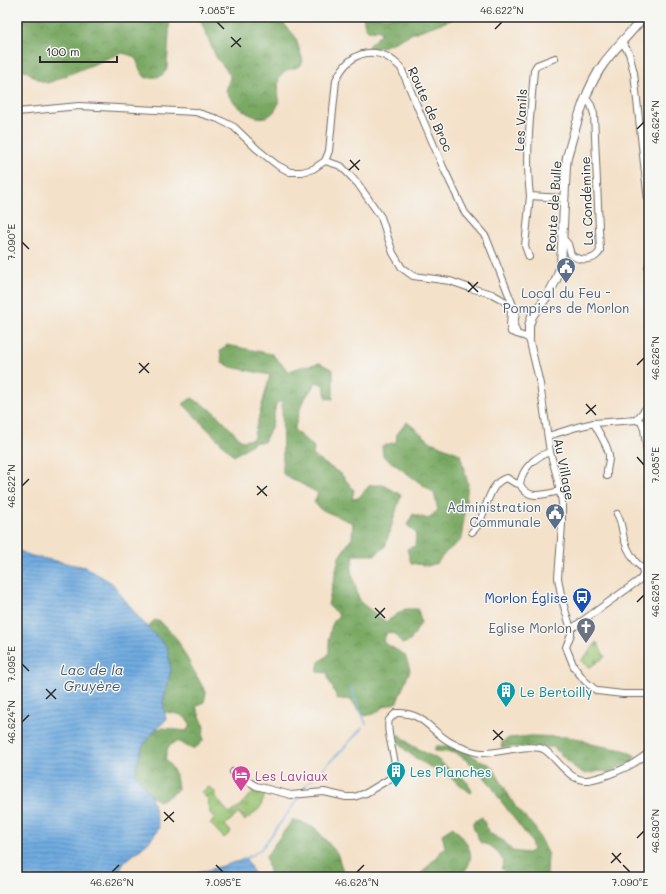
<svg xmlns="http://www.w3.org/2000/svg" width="666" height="894" viewBox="0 0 666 894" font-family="Mali,sans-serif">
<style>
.grass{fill:url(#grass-tufts);stroke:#60764d}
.forest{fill:url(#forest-crowns);stroke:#526a46}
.cemetery{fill:url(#cemetery-stones);stroke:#60764d}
.water{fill:url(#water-rules);stroke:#4d6b86}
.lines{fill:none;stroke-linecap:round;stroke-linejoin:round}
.stream{stroke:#6fabe0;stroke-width:1.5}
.street-casing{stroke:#716b62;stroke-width:8}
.secondary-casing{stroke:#716b62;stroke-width:10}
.street{stroke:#fff;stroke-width:6}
.secondary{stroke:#fff;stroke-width:8}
.ticks{fill:none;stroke:#2b2b2b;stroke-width:1.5}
.labels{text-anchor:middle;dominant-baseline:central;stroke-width:3;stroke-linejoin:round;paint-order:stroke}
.street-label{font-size:13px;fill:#2b2b2b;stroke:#f6f6f2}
.service-label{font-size:13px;fill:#4e5e75;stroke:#f6f6f2}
.transit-label{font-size:13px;fill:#164399;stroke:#f6f6f2;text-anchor:end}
.worship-label{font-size:13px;fill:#5b616d;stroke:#f6f6f2;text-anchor:end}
.culture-label{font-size:13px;fill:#0d838f;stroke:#f6f6f2;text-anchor:start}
.hotel-label{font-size:13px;fill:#b23c85;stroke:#f6f6f2;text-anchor:start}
.water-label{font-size:14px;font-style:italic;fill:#43586a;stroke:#f6f6f2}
.neatline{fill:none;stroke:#2b2b2b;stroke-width:1.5}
.ticks-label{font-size:10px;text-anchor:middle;fill:#2b2b2b}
</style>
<defs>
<pattern id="grass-tufts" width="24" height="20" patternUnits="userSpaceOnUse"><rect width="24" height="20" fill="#96c26f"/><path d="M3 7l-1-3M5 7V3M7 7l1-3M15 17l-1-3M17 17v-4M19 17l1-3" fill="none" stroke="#7b9e5b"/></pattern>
<pattern id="forest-crowns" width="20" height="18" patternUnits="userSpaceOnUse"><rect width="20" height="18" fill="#78a862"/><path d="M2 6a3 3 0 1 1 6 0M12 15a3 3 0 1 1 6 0" fill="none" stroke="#638951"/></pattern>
<pattern id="cemetery-stones" width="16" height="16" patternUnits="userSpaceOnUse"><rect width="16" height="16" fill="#96c26f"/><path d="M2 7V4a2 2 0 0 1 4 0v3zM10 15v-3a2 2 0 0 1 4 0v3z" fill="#7b9e5b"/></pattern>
<pattern id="water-rules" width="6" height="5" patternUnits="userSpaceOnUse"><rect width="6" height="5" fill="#6fabe0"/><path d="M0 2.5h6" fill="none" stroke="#5b8bb6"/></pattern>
</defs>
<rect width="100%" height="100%" fill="#f6f6f2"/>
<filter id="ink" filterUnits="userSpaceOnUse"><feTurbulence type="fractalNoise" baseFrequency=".025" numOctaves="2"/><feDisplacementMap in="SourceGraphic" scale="8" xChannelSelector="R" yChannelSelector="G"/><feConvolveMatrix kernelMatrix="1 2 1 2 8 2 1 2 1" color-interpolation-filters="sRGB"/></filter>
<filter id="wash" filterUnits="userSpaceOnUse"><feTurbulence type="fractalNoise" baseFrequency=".012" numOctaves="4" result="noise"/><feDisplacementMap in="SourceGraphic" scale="16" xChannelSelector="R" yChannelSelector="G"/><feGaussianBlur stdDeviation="0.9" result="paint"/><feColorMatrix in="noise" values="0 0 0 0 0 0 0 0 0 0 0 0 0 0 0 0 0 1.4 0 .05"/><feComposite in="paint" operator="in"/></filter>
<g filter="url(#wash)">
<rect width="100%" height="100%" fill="#f4e1c9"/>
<!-- grass -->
<g class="grass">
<polygon points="209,787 215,792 215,797 230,814 237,808 247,819 245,821 239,813 225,825 231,832 224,838 210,823 215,819 210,813 208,802 209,800 208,798 207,799 201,792"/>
<polygon points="256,790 265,794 260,808 249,818 238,807"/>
</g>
<!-- forest -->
<g class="forest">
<path d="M17,17H170L167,68C164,78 155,77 146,78C133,66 144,56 121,53L48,83C37,82 29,70 17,67Z"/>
<path d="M199,17H278L295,36L303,61L301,65C294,70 285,68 280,77C276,84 281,98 277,107C264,132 234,107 226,91L230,77L229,73L216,57Z"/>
<path d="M363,17H455L451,20L413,33L393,43L372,50H369L368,46L380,35L381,32L377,30C365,33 365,27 363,17Z"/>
<path d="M227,345L272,354L289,371L301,367L320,363L333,370V399L326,398L324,385L316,382L302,403L294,430L314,447L313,456L341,474L354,490L352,499L358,498L370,485H383L401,495L385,547L375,555H354L351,571L360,602L386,622L405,609H418L421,623L410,641L402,644L396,634L387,632L383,642L405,655L410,670L397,702L384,707L374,714L365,716L349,699L338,700L328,678V673L317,672L319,662L329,654C329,640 328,625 339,615L328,605L339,557L352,538L353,523L320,509L314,502L318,493L283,474L282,400L276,404L272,425L264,442H255L234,456L183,404L192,398L213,411L242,441L253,439L270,375L231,367L222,362L220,351Z"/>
<polygon points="407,422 431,442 460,454 468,484 461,540 446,552 437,563 428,566 411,563 407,549 415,546 416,533 407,525 413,514 428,519 438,510 434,493 383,456 382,446 396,442 397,434"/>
<path d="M154,620L161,622L178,640L183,651L206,693L204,702L196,707L204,725L203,741L198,746L192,749L177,741L168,747L165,759C174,769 177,776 178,790L166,798L158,801L151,795L135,773L142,747L156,729L163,728L186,731L191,725C184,713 177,714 165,712L163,702L171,670L167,647L148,628Z"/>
<path d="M399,734L411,745L437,759L453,772L460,775L468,783L472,792L471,793C465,790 460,784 454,780C437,769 403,756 396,737Z"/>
<polygon points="531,736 568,737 581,739 590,744 624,750 636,756 631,762 609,772 600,771 585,774 574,767 553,747 501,747 502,742 509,738"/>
<path d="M436,746H450L464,750L482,762L489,764L493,768L515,806L535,828L548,855L547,874L549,877H509L501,868L504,862C500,856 496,848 488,845C484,844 483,844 479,841C478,834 472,828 473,822L482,817L489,833L504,841L512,851L528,853L533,850L531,841L498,797C491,782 472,762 457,754C451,751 442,752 435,751L434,750Z"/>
<polygon points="293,819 315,828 337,853 345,877 270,877 266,856"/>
<path d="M453,827C469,843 480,858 459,877H414L422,873L445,847L442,834Z"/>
</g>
<!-- cemetery -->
<polygon class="cemetery" points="597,642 605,657 590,667 581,661"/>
<!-- water -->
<g class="water">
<polygon points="17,550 32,556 85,567 112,583 139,618 167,647 171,670 163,702 166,720 156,729 142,747 135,773 151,795 159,828 148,843 123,863 117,877 17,877"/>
<polygon points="246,859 256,877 187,877 191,875"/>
</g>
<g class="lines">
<!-- stream -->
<g class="stream">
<polyline points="351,688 366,724"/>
<polyline points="303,791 305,786 342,750 362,728"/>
<polyline points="241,860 253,855 262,848 300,796"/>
</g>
</g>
</g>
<g filter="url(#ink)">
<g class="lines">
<!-- street casing -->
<g class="street-casing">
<g id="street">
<polyline points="622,42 629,53 634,73 649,210"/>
<path d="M555,58L537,65L534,70C531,111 525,155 530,196L563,198"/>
<path d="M17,112L79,106L195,112L218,119L234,127L257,149L277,165L290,172H302L313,169L325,161L329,151L336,80C350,50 378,43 401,68L443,167L465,213L486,237L516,313L514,325L517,334L529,338L540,384L550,452L557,477L562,502V525L558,578L562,600L571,629V634L566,647L574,667L585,681L597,691L623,694H649"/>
<polyline points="325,161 341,166 358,184 381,217 393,253 402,268 413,276 450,281 470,288 492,294 501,299 507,304 511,311 510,327 511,332 517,334"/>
<path d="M562,237L568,244L571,255C580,261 594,262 600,251L594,114L591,105L586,98"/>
<polyline points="529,257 525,246 530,196"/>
<polyline points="648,268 649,264"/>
<polyline points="636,420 641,422 644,429 649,468"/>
<path d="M594,423C598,432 610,448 609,458C609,464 606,469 607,476"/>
<polyline points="548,436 577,427 594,423 636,420 649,405"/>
<path d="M550,452C536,456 522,468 520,484C527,501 546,494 560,491"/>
<path d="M617,514C622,522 622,531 624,539C628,551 633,561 642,568"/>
<path d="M472,532C474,530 477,527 478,525C486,512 489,481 507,478L515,483L520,484"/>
<polyline points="571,629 641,579 643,574 642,568 649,565"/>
<path d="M233,772L256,786L291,795L324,792L346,797H354L366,793L396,775C397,761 385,731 389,720C390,718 394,715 396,713C424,712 429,730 450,742C457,746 474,753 482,753C497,754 533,742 545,750C558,759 569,782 588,780C601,778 623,770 634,763C639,760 644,756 649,753"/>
</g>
</g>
<!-- secondary casing -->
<g class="secondary-casing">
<path id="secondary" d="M529,338V326L532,316L548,295L556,280L561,265L566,166L567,157C576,126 584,91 604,63C616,47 631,32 644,17"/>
</g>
<!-- street -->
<use href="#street" class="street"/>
<!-- secondary -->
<use href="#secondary" class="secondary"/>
</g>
</g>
<!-- ticks -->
<path class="ticks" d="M217,22L224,29M495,29L502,22M231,37L241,47M231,47L241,38M637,129L644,122M350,160L359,170M349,170L360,160M22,242L29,249M468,282L478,292M468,292L478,282M139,363L149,373M637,365L644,358M139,373L149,363M586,404L596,415M586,414L596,405M637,457L644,465M22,486L29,479M257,486L267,496M257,495L267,486M637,602L644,595M375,608L385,618M375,618L385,608M22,664L29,671M46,689L56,699M46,699L56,689M22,722L29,715M493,730L503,740M493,740L503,731M164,812L174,822M164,821L174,812M637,838L644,831M612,853L621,863M611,863L621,853M216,865L223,872M623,865L630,872M112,872L119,865M357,872L364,865"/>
<!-- icons -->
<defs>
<g id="civic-pin" transform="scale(1)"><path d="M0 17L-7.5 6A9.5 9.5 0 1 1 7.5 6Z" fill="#5c6f8a" stroke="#f6f6f2"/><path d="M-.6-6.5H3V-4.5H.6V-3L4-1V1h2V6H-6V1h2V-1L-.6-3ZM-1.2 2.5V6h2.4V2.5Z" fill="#fff"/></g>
<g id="bus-pin" transform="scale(1)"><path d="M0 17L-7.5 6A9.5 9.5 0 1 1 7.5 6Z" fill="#1a4fb4" stroke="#f6f6f2"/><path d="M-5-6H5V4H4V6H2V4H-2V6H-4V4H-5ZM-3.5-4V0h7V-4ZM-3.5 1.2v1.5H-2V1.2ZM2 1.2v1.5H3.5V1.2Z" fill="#fff"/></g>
<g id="church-pin" transform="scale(1)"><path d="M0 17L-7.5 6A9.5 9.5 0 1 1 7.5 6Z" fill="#6b7280" stroke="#f6f6f2"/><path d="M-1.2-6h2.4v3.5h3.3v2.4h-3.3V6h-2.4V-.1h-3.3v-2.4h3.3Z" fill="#fff"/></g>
<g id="building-pin" transform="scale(1)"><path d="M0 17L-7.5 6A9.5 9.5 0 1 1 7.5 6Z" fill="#0f9aa8" stroke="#f6f6f2"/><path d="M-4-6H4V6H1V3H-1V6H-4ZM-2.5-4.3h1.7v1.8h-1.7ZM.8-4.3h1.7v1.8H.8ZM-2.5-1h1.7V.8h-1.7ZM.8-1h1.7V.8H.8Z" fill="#fff"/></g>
<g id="hotel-pin" transform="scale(1)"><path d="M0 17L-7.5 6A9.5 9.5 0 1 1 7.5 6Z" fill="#d1479c" stroke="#f6f6f2"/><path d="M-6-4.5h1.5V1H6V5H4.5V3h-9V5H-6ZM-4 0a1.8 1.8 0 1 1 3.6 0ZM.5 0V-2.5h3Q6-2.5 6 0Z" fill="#fff"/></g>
</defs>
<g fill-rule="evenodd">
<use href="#civic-pin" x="566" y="267"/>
<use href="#civic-pin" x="555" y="513"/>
<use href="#bus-pin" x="582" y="597"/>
<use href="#church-pin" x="586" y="627"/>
<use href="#building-pin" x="506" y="691"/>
<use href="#building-pin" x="396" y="771"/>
<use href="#hotel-pin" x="241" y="775"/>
</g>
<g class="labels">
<!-- street labels -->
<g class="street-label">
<text transform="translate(431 109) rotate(66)">Route de Broc</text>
<text transform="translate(520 120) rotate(-87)">Les Vanils</text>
<text transform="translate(586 201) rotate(-92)">La Condémine</text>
<text transform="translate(553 206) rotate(-86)">Route de Bulle</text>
<text transform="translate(565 469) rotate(79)">Au Village</text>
</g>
<!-- service labels -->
<g class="service-label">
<text x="566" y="292">Local du Feu -<tspan x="566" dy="15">Pompiers de Morlon</tspan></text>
<text x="541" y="506" text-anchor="end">Administration<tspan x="541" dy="15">Communale</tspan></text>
</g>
<!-- transit labels -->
<g class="transit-label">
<text x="568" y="597">Morlon Église</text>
</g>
<!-- worship labels -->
<g class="worship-label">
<text x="572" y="627">Eglise Morlon</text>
</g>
<!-- culture labels -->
<g class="culture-label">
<text x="520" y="691">Le Bertoilly</text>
<text x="410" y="771">Les Planches</text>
</g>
<!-- hotel labels -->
<g class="hotel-label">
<text x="255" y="775">Les Laviaux</text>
</g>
<!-- water labels -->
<g class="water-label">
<text x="92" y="669">Lac de la<tspan x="92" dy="16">Gruyère</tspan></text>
</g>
</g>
<!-- margin -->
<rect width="666" height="894" fill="none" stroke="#f6f6f2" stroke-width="44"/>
<!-- scale -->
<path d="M40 56v6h77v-6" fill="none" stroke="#2b2b2b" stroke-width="2"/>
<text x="46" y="56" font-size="12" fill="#2b2b2b" stroke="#f6f6f2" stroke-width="3" paint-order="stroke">100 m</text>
<rect x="22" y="22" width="622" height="850" class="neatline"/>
<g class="ticks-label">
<text x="217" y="14">7.085°E</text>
<text x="502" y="14">46.622°N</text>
<text transform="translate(655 122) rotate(-90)" y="4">46.624°N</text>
<text transform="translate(11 242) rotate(-90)" y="4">7.090°E</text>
<text transform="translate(655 358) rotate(-90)" y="4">46.626°N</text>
<text transform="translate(655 465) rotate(-90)" y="4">7.085°E</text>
<text transform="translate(11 486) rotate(-90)" y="4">46.622°N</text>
<text transform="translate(655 595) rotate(-90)" y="4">46.628°N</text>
<text transform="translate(11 664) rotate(-90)" y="4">7.095°E</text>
<text transform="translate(11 722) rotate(-90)" y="4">46.624°N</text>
<text transform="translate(655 831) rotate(-90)" y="4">46.630°N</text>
<text x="112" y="886">46.626°N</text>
<text x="223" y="886">7.095°E</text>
<text x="357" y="886">46.628°N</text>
<text x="630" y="886">7.090°E</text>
</g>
</svg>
